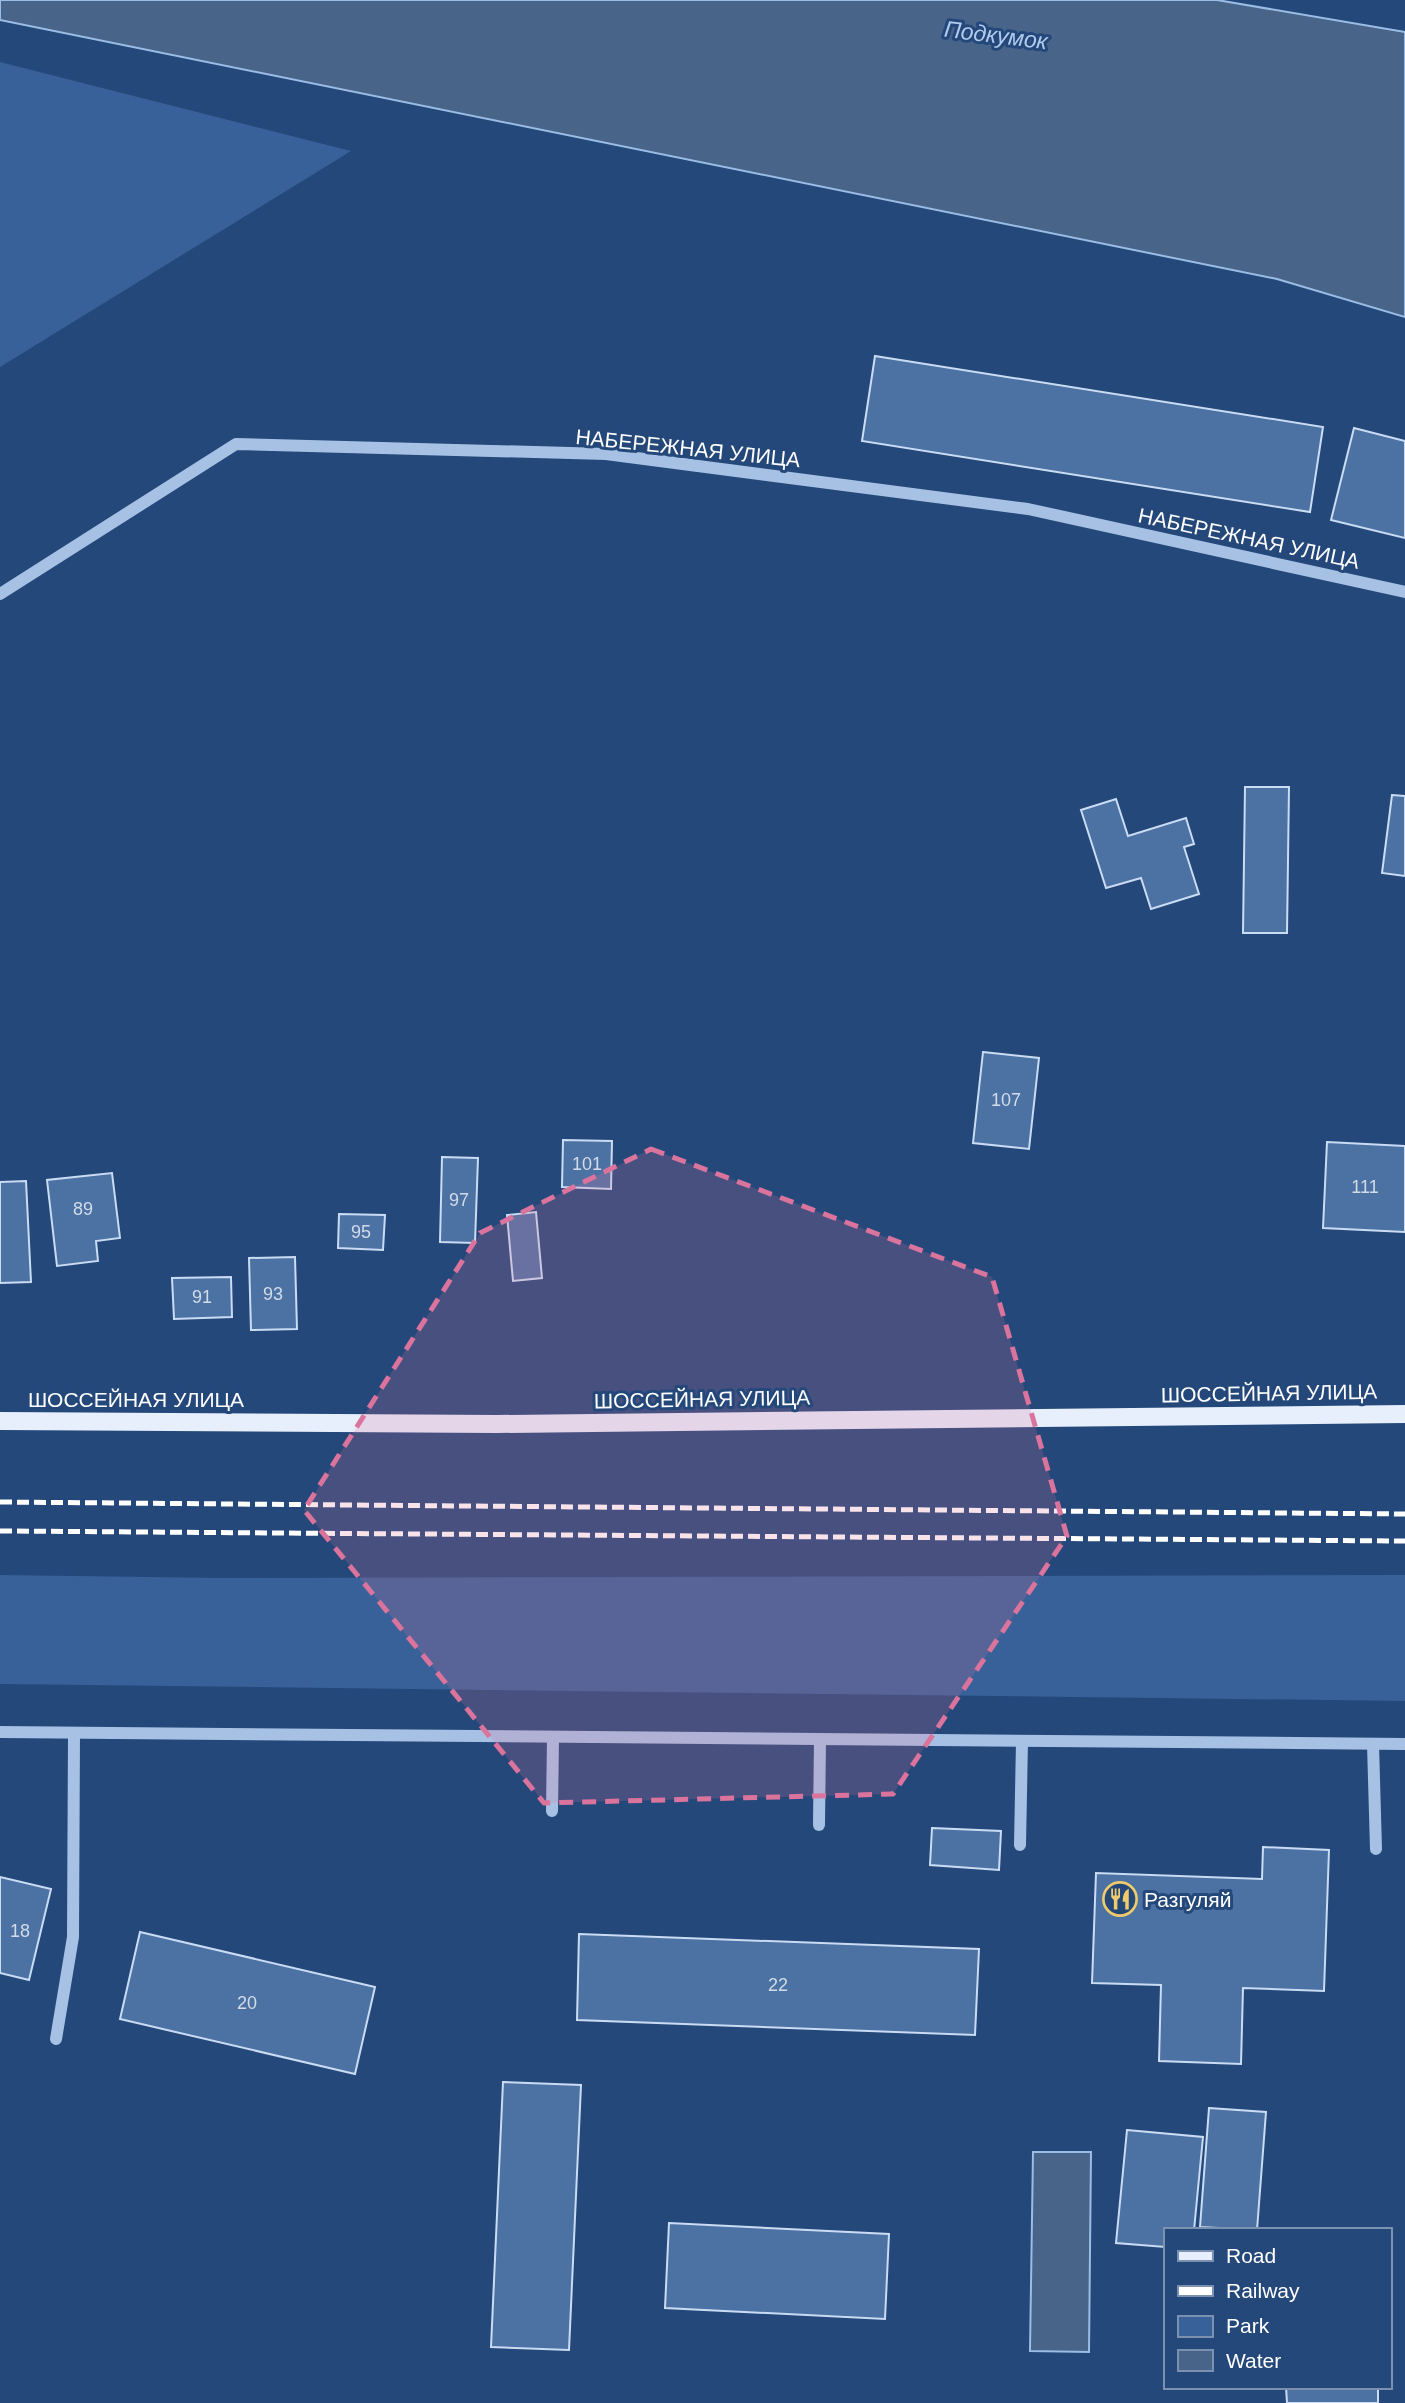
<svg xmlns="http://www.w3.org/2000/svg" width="1405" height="2403" viewBox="0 0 1405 2403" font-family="Arial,sans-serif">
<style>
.green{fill:#376198}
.water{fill:#496489;stroke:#9bbce5;stroke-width:2}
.building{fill:#4c71a3;stroke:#cadcf4;stroke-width:2}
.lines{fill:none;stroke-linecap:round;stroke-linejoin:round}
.minor{stroke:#a7c1e4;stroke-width:12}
.major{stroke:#e7effc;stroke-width:18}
.rail{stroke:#fff;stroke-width:5;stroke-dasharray:12 5;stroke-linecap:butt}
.marked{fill:#da749d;fill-opacity:0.2;stroke:#da749d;stroke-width:5;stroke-dasharray:14 9;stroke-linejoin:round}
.labels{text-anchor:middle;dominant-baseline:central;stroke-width:6;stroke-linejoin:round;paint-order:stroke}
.number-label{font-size:18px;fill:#d2dce8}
.street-label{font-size:21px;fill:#fff;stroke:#24487a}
.poi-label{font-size:21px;fill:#fff;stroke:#24487a;text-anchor:start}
.water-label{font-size:23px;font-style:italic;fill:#b2cbec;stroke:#24487a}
</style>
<rect width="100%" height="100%" fill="#24487a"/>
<!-- green -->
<g class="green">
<polygon points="0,62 351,151 0,367"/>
<polygon points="0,1575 222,1578 1405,1575 1405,1701 0,1684"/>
</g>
<!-- water -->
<g class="water">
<polygon points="0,0 1217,0 1405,32 1405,317 1277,279 0,20"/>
<polygon points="1033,2152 1091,2152 1089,2352 1030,2351"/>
</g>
<!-- building -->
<g class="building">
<polygon points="875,356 1323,427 1310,512 862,441"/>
<polygon points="1354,428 1405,441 1405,538 1331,520"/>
<polygon points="1245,787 1289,787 1287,933 1243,933"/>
<polygon points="1392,795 1405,796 1405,876 1382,873"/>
<polygon points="1116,799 1128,836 1186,818 1194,844 1184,847 1199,894 1151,909 1141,878 1106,888 1081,810"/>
<polygon points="983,1052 1039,1058 1029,1149 973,1143"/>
<polygon points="563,1140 612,1141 611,1189 562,1187"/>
<polygon points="1327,1142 1405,1146 1405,1232 1323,1228"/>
<polygon points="442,1157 478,1158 475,1243 440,1242"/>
<polygon points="112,1173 120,1238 96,1241 98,1261 57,1266 47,1180"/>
<polygon points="26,1181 31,1282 0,1283 0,1182"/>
<polygon points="536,1212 542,1278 513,1281 507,1215"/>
<polygon points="339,1214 385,1215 383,1250 338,1248"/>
<polygon points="295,1257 297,1329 251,1330 249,1258"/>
<polygon points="231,1277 232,1317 174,1319 172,1278"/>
<polygon points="932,1828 1001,1831 999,1870 930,1865"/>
<polygon points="1263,1847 1329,1850 1324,1991 1243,1988 1241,2064 1159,2061 1161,1985 1092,1983 1096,1873 1262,1879"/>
<polygon points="0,1877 51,1889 29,1980 0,1973"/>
<polygon points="140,1932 375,1987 355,2074 120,2019"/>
<polygon points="579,1934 979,1949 975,2035 577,2020"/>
<polygon points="503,2082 581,2085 569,2350 491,2347"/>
<polygon points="1209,2108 1266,2112 1257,2230 1200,2227"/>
<polygon points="1127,2130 1203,2137 1194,2230 1165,2230 1165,2247 1116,2243"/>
<polygon points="669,2223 889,2234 885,2319 665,2308"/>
<polygon points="1286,2387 1378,2387 1378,2403 1287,2403"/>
</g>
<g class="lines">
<!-- minor -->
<g class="minor">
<polyline points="0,594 236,444 606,454 1028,509 1405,592"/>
<polyline points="0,1732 1405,1744"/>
<polyline points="1373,1744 1376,1849"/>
<polyline points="552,1811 553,1737"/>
<polyline points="819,1825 820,1739"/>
<polyline points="1020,1845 1022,1741"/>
<polyline points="56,2039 73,1937 74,1733"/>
</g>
<!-- major -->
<polyline class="major" points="0,1421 497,1424 1405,1414"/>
<!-- rail -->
<g class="rail">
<polyline points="0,1502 1405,1514"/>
<polyline points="0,1531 1405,1541"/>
</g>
</g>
<!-- marked area -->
<path class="marked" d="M651,1149L992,1277L1067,1536L893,1794L544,1803L304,1510L480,1233Z"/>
<!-- icons -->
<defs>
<g id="restaurant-ring" transform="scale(1.75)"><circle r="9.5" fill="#24487a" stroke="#efcb6b" stroke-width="1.5"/><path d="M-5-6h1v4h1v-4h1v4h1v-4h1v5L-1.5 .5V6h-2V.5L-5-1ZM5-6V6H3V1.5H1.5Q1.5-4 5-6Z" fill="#efcb6b"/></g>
</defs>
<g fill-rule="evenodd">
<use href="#restaurant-ring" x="1120" y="1899"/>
</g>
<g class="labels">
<!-- number labels -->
<g class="number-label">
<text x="1006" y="1100">107</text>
<text x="587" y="1164">101</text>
<text x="1365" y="1187">111</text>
<text x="459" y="1200">97</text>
<text x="83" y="1209">89</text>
<text x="361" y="1232">95</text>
<text x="273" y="1294">93</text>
<text x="202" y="1297">91</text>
<text x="20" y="1931">18</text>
<text x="778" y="1985">22</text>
<text x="247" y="2003">20</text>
</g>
<!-- street labels -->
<g class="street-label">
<text transform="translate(688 448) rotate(6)">НАБЕРЕЖНАЯ УЛИЦА</text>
<text transform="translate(1249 538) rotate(12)">НАБЕРЕЖНАЯ УЛИЦА</text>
<text transform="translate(1269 1393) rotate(-1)">ШОССЕЙНАЯ УЛИЦА</text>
<text x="136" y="1399">ШОССЕЙНАЯ УЛИЦА</text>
<text transform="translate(702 1399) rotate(-1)">ШОССЕЙНАЯ УЛИЦА</text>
</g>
<!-- poi labels -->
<g class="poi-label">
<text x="1144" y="1899">Разгуляй</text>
</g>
<!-- water labels -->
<g class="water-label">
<text transform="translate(996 35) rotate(7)">Подкумок</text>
</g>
</g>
<!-- legend -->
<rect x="1164" y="2228" width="228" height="161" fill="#24487a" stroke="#7c91af" stroke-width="2"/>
<rect x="1178" y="2251" width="35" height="10" fill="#e7effc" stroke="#7c91af" stroke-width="2"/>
<text x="1226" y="2263" font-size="21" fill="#ffffff">Road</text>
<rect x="1178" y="2286" width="35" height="10" fill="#ffffff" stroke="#7c91af" stroke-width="2"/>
<text x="1226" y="2298" font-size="21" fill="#ffffff">Railway</text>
<rect x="1178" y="2316" width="35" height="21" fill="#376198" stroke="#7c91af" stroke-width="2"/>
<text x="1226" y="2333" font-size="21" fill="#ffffff">Park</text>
<rect x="1178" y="2350" width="35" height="21" fill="#496489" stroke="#7c91af" stroke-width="2"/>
<text x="1226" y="2368" font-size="21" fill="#ffffff">Water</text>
</svg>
